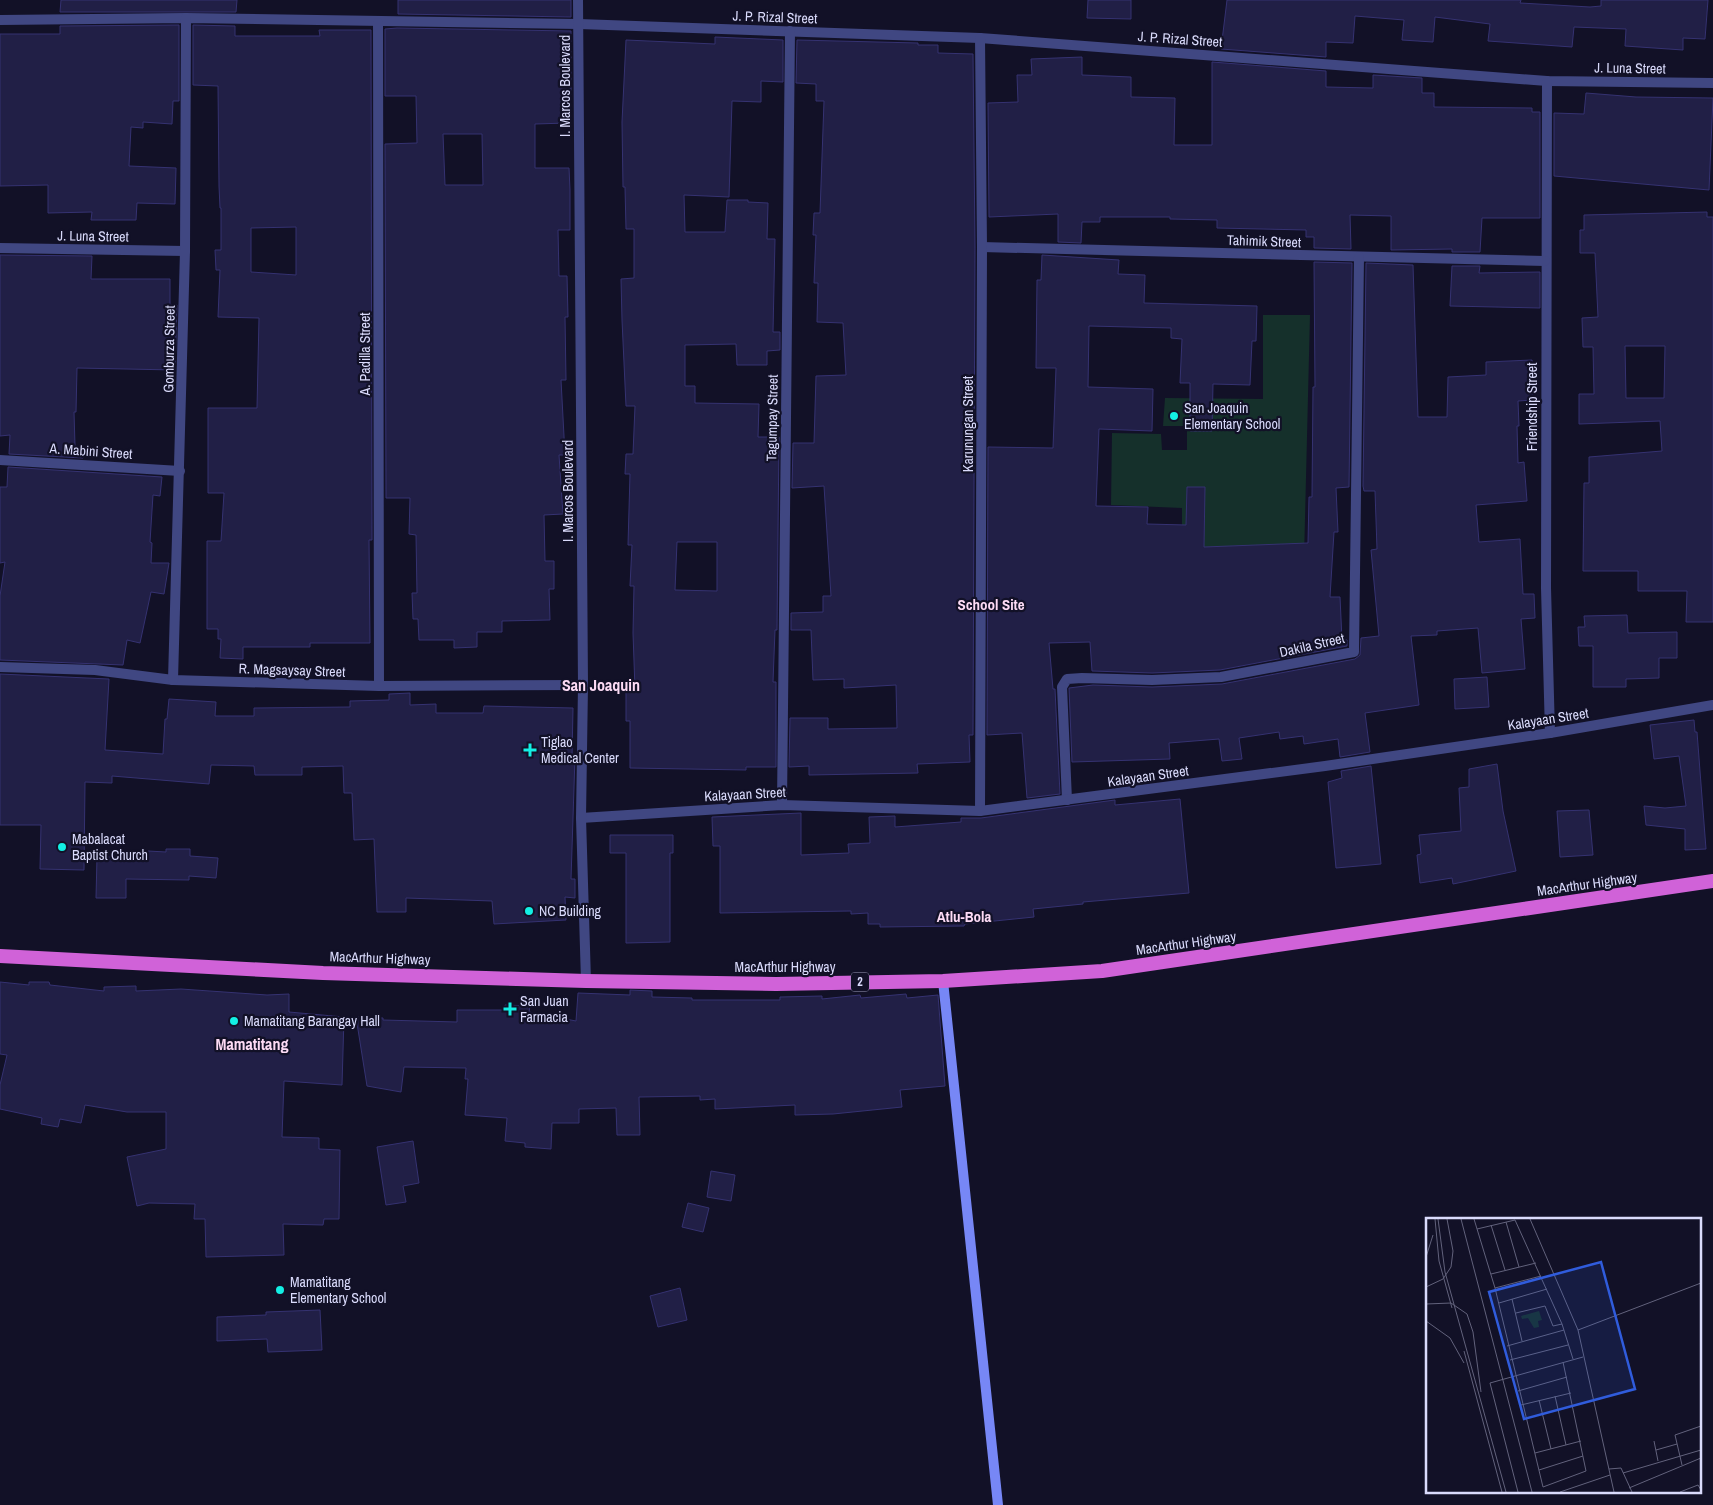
<svg xmlns="http://www.w3.org/2000/svg" width="1713" height="1505" viewBox="0 0 1713 1505" font-family="'Archivo Narrow',sans-serif">
<style>
.green{fill:#15302b}
.building{fill:#211f46;stroke:#353271;fill-rule:evenodd}
.lines{fill:none;stroke-linecap:round;stroke-linejoin:round}
.minor{stroke:#404782;stroke-width:10}
.tertiary{stroke:#404782;stroke-width:10}
.secondary{stroke:#7787f6;stroke-width:10}
.trunk{stroke:#d062d8;stroke-width:14}
.poi-dot{fill:#13efe4;stroke:#121127;stroke-width:2}
.labels{text-anchor:middle;dominant-baseline:central;stroke-width:4.5;stroke-linejoin:round;paint-order:stroke}
.shield{fill:#121127;stroke:#9e9ebc;stroke-width:1}
.shield-label{font-size:12px;font-weight:bold;fill:#dadbfc}
.street-label{font-size:14px;fill:#dadbfc;stroke:#121127}
.poi-label{font-size:14px;fill:#dadbfc;stroke:#121127;text-anchor:start}
.neighbourhood-label{font-size:15px;font-weight:bold;fill:#fddbf5;stroke:#121127}
.quarter-label{font-size:16px;font-weight:bold;fill:#fddbf5;stroke:#121127}
.inset-road{fill:none;stroke:#62627c;stroke-width:1}
.view{fill:#305cdc;fill-opacity:0.15;stroke:#305cdc;stroke-width:2.5}
.inset-edge{fill:none;stroke:#dadbfc;stroke-width:2.5}
</style>
<rect width="100%" height="100%" fill="#121127"/>
<!-- green -->
<polygon class="green" points="1263,315 1310,315 1304,559 1182,562 1182,508 1111,505 1112,433 1161,434 1162,450 1187,450 1187,426 1163,426 1165,398 1263,399"/>
<!-- building -->
<g class="building">
<polygon points="61,0 237,0 236,12 60,12"/>
<polygon points="398,0 571,0 571,17 398,14"/>
<polygon points="1088,0 1131,0 1131,19 1087,18"/>
<polygon points="1227,0 1521,0 1520,3 1590,7 1601,6 1601,0 1708,0 1705,39 1683,38 1683,50 1625,46 1626,29 1574,27 1572,47 1488,41 1490,24 1435,17 1433,42 1402,40 1404,20 1355,16 1353,43 1326,42 1326,57 1221,49"/>
<polygon points="179,25 179,101 173,101 172,124 143,122 143,128 131,127 129,166 176,168 175,204 137,203 136,220 91,220 92,212 48,213 48,185 0,186 0,34 60,34 60,26"/>
<path d="M193,25L235,26V36H320L319,30H371L372,540H369L370,643H310V647H243V659L220,658L221,639H218V629H207V541H221L224,493H208V408H257L259,318L218,317L220,270H216L215,250H221V208H220L219,186L218,86L193,85ZM296,227V275L251,272V228Z"/>
<path d="M397,28L571,31V95H567V123L535,124V168H569L570,190V230H558L559,276H567L568,317H565L566,380H561L565,455H559L563,514L544,515L545,561H554V589H549L550,620L502,621V632H477V647L454,648V640H419L418,619H413L412,593H417L416,535L409,534L410,498H386L385,144L417,143L416,96H385V29ZM443,134H482L483,185H445Z"/>
<path d="M715,37L783,40V82L761,81V102L732,101L729,197L684,195L685,232H725L727,200H748V202L768,203L767,239H775L773,332H780V350L767,351V365H737L736,344L685,345V386H695V403L759,404L758,437H779L777,630H775L773,682H776V767H746V770L630,768V721H626V689H635L633,633L634,586H630L632,545H628L630,474H625L626,454H633L635,406H626L622,320L621,279L634,278V229H626L625,187H623L622,122L626,40L715,44ZM677,542H717V591L675,590Z"/>
<polygon points="797,40 918,43 918,45 938,45 938,53 973,54 975,247 973,735 969,735 970,762 917,764 918,773 809,775 809,766 789,767 790,718 828,718 828,729 897,728 896,685 844,688 844,679 813,680 811,630 791,630 791,613 823,612 823,596 831,596 824,486 792,488 793,443 814,443 816,376 846,375 843,323 817,322 818,283 814,283 816,235 813,235 814,213 820,213 824,101 816,101 816,84 796,83"/>
<polygon points="1082,57 1082,75 1131,77 1131,97 1175,98 1174,145 1212,145 1212,62 1326,71 1326,87 1373,88 1373,75 1422,78 1422,93 1434,93 1434,107 1532,108 1532,112 1540,112 1540,218 1482,218 1480,252 1452,252 1452,249 1391,250 1391,216 1350,215 1351,249 1314,248 1314,237 1306,237 1306,230 1217,228 1217,220 1170,219 1170,217 1100,217 1100,222 1082,222 1081,243 1058,242 1058,214 989,217 988,103 1018,102 1017,75 1032,75 1031,59"/>
<polygon points="1586,93 1636,97 1713,98 1709,190 1554,176 1554,113 1584,114"/>
<path d="M1707,212V217H1713V622H1686L1687,591H1638V571H1583L1584,483H1589V457L1662,451L1660,421L1579,424V394H1594L1593,347H1583L1582,318L1598,317L1595,253H1580V230H1584V215ZM1625,346H1665L1664,398H1626Z"/>
<polygon points="0,255 92,256 91,279 170,279 170,305 177,305 175,370 77,368 76,412 74,412 75,446 84,448 83,458 9,454 10,435 0,436"/>
<polygon points="1042,255 1119,260 1118,274 1145,275 1144,303 1257,306 1256,341 1252,341 1250,385 1213,384 1212,431 1190,431 1190,383 1180,383 1182,339 1171,338 1171,328 1089,326 1088,387 1153,389 1152,431 1099,429 1096,506 1148,507 1147,524 1186,525 1187,487 1205,487 1204,547 1308,543 1309,497 1312,497 1313,387 1315,387 1314,262 1352,263 1349,487 1336,488 1338,532 1334,532 1330,597 1340,597 1342,640 1347,640 1347,646 1220,670 1152,673 1092,671 1090,642 1049,643 1053,689 1055,689 1060,794 1027,798 1022,733 987,735 988,447 1053,448 1056,368 1036,368 1037,280 1041,280"/>
<polygon points="1366,263 1413,265 1418,417 1447,417 1448,377 1486,375 1486,362 1532,360 1533,400 1518,401 1519,426 1517,426 1518,463 1524,462 1527,501 1476,505 1479,542 1520,539 1523,594 1534,594 1535,618 1521,619 1525,669 1482,673 1478,628 1437,631 1437,635 1411,636 1419,705 1365,713 1370,752 1340,757 1338,739 1304,744 1303,736 1280,739 1279,732 1239,738 1242,759 1222,761 1219,739 1169,743 1170,759 1072,762 1069,688 1093,685 1152,687 1222,684 1355,659 1360,655 1361,638 1379,636 1371,550 1377,549 1375,491 1364,491 1363,486"/>
<polygon points="1452,266 1480,266 1479,273 1540,272 1540,308 1450,306"/>
<polygon points="8,467 162,477 160,496 153,495 150,542 152,543 151,563 169,563 164,594 151,592 140,643 127,640 123,665 0,660 0,596 5,562 0,563 0,487 7,487"/>
<polygon points="1627,615 1628,633 1677,632 1677,658 1659,658 1659,678 1626,679 1626,687 1593,687 1593,646 1579,646 1578,627 1585,627 1584,616"/>
<polygon points="0,674 109,679 105,750 163,754 165,719 167,719 169,699 216,702 215,716 254,716 254,708 350,707 350,701 389,700 389,694 410,693 410,705 436,704 436,713 483,713 484,706 573,708 572,757 575,757 571,879 575,879 575,898 565,897 566,920 494,924 492,901 406,898 406,912 377,912 374,839 354,840 352,793 344,793 343,766 302,767 302,775 255,775 254,766 211,765 209,784 112,776 112,783 85,782 84,870 40,869 41,825 0,825"/>
<polygon points="1487,677 1489,707 1455,709 1454,679"/>
<polygon points="1694,720 1695,732 1697,732 1706,849 1685,850 1685,829 1646,825 1644,806 1665,808 1686,806 1679,756 1654,759 1650,725"/>
<polygon points="1497,764 1503,811 1516,871 1453,884 1452,878 1420,883 1417,855 1421,854 1419,835 1461,831 1459,788 1469,787 1469,769"/>
<polygon points="1371,766 1381,864 1336,868 1328,782 1342,778 1341,771"/>
<polygon points="1180,799 1189,893 1083,902 1083,904 1033,909 1034,917 965,924 964,926 880,927 880,924 868,924 868,913 851,914 851,911 720,913 720,846 713,846 712,817 801,813 801,855 849,853 848,844 870,843 869,817 895,816 895,827 961,822 961,818 981,818 1115,800 1115,805"/>
<polygon points="1589,810 1593,855 1560,857 1557,811"/>
<polygon points="610,835 673,835 673,853 670,853 670,942 626,943 626,853 610,853"/>
<polygon points="166,849 190,849 190,856 218,858 216,878 189,876 189,880 126,879 126,898 96,898 97,857 148,857 148,851 166,852"/>
<polygon points="0,982 29,985 29,982 49,982 50,985 104,991 104,987 136,986 136,991 181,989 267,995 289,994 289,1012 344,1017 342,1085 284,1081 282,1137 319,1138 319,1149 340,1150 339,1219 324,1219 323,1225 283,1224 284,1255 206,1257 205,1219 194,1219 195,1204 149,1203 137,1206 127,1157 166,1149 166,1112 127,1112 85,1105 81,1123 60,1119 58,1127 41,1124 42,1118 0,1109 0,1085 7,1055 0,1054"/>
<polygon points="630,990 652,991 652,997 692,998 692,1000 780,1000 780,997 822,996 822,999 860,995 861,998 906,994 907,998 938,995 945,1086 900,1090 902,1107 833,1114 795,1115 795,1105 715,1109 715,1099 700,1100 700,1096 639,1097 640,1135 617,1135 616,1108 579,1109 579,1123 552,1123 551,1149 525,1147 525,1143 505,1141 507,1118 465,1115 468,1079 465,1079 466,1068 404,1067 401,1092 367,1086 356,1017 383,1018 383,1020 457,1022 457,1010 505,1010 505,1005 530,1006 529,1012 576,1021 578,993 630,995"/>
<polygon points="413,1141 419,1183 403,1186 406,1202 386,1205 377,1147"/>
<polygon points="711,1171 735,1175 731,1201 707,1197"/>
<polygon points="688,1203 709,1208 703,1232 682,1227"/>
<polygon points="680,1288 687,1320 658,1327 650,1296"/>
<polygon points="320,1310 322,1350 268,1352 267,1339 217,1341 217,1317 266,1315 266,1312"/>
</g>
<g class="lines">
<!-- minor -->
<g class="minor">
<polyline points="0,20 186,18 579,24 980,38 1547,81 1713,83"/>
<polyline points="378,23 379,686"/>
<polyline points="1547,81 1546,588 1550,733"/>
<polyline points="982,247 1545,261"/>
<polyline points="0,248 185,251"/>
<polyline points="0,460 180,471"/>
<polyline points="0,667 95,670 173,680 379,686 583,685"/>
<polyline points="173,680 185,251 186,18"/>
<polyline points="1067,800 1062,687 1067,679 1082,678 1152,680 1221,677 1354,652 1359,257"/>
<polyline points="782,805 790,31"/>
<polyline points="980,811 982,247 980,38"/>
<polyline points="581,818 782,805 980,811 1325,766 1550,733 1713,705"/>
</g>
<!-- tertiary -->
<polyline class="tertiary" points="578,0 583,685 581,818 586,981"/>
<!-- secondary -->
<polyline class="secondary" points="943,981 998,1505"/>
<!-- trunk -->
<polyline class="trunk" points="0,956 323,973 586,981 776,984 943,981 1102,971 1713,881"/>
</g>
<!-- markers -->
<g class="poi-dot">
<circle cx="1174" cy="416" r="5"/>
<path d="M527.5 742.5h5v5h5v5h-5v5h-5v-5h-5v-5h5z"/>
<circle cx="62" cy="847" r="5"/>
<circle cx="529" cy="911" r="5"/>
<path d="M507.5 1001.5h5v5h5v5h-5v5h-5v-5h-5v-5h5z"/>
<circle cx="234" cy="1021" r="5"/>
<circle cx="280" cy="1290" r="5"/>
</g>
<g class="labels">
<!-- shield labels -->
<rect class="shield" x="851" y="972.5" width="18" height="19" rx="4"/>
<g class="shield-label">
<text x="860" y="982">2</text>
</g>
<!-- street labels -->
<g class="street-label">
<text transform="translate(775 17) rotate(2)">J. P. Rizal Street</text>
<text transform="translate(1180 39) rotate(4)">J. P. Rizal Street</text>
<text transform="translate(1630 68) rotate(1)">J. Luna Street</text>
<text transform="translate(565 86) rotate(-90)">I. Marcos Boulevard</text>
<text transform="translate(93 236) rotate(1)">J. Luna Street</text>
<text transform="translate(1264 241) rotate(2)">Tahimik Street</text>
<text transform="translate(169 349) rotate(-89)">Gomburza Street</text>
<text transform="translate(365 354) rotate(-90)">A. Padilla Street</text>
<text transform="translate(1532 407) rotate(-90)">Friendship Street</text>
<text transform="translate(772 418) rotate(-89)">Tagumpay Street</text>
<text transform="translate(968 424) rotate(-90)">Karunungan Street</text>
<text transform="translate(91 451) rotate(4)">A. Mabini Street</text>
<text transform="translate(568 491) rotate(-90)">I. Marcos Boulevard</text>
<text transform="translate(1312 645) rotate(-13)">Dakila Street</text>
<text transform="translate(292 670) rotate(2)">R. Magsaysay Street</text>
<text transform="translate(1548 719) rotate(-9)">Kalayaan Street</text>
<text transform="translate(1148 776) rotate(-8)">Kalayaan Street</text>
<text transform="translate(745 794) rotate(-3)">Kalayaan Street</text>
<text transform="translate(1587 884) rotate(-8)">MacArthur Highway</text>
<text transform="translate(1186 943) rotate(-8)">MacArthur Highway</text>
<text transform="translate(380 958) rotate(2)">MacArthur Highway</text>
<text x="785" y="967">MacArthur Highway</text>
</g>
<!-- poi labels -->
<g class="poi-label">
<text x="1184" y="408">San Joaquin<tspan x="1184" dy="16">Elementary School</tspan></text>
<text x="541" y="742">Tiglao<tspan x="541" dy="16">Medical Center</tspan></text>
<text x="72" y="839">Mabalacat<tspan x="72" dy="16">Baptist Church</tspan></text>
<text x="539" y="911">NC Building</text>
<text x="520" y="1001">San Juan<tspan x="520" dy="16">Farmacia</tspan></text>
<text x="244" y="1021">Mamatitang Barangay Hall</text>
<text x="290" y="1282">Mamatitang<tspan x="290" dy="16">Elementary School</tspan></text>
</g>
<!-- neighbourhood labels -->
<g class="neighbourhood-label">
<text x="991" y="604">School Site</text>
<text x="964" y="916">Atlu-Bola</text>
</g>
<!-- quarter labels -->
<g class="quarter-label">
<text x="601" y="685">San Joaquin</text>
<text x="252" y="1044">Mamatitang</text>
</g>
</g>
<!-- overview -->
<g transform="translate(1426 1218)">
<rect width="275" height="275" fill="#121127"/>
<path d="M113,93L116,102L112,103L113,109L108,110L102,100L96,101L95,98Z" fill="#15302b"/>
<path class="inset-road" d="M9,1L13,43L26,90M12,1L19,54L80,274M35,1L106,274M48,1L69,70L117,269L160,253L137,144M104,1L152,112L188,274M80,4L93,49M65,7L79,52M51,11L89,2L136,106L147,141M0,39L7,17M65,56L110,45M0,69L17,61L25,49L27,33L21,1M69,70L115,58M86,81L96,123M73,85L121,71M0,86L25,85L41,96L47,114L55,174M90,95L119,88L127,108L136,106M0,103L24,120L38,145M152,112L275,65M81,128L138,112M38,133L76,274M84,142L142,127M92,173L141,159M129,178L140,227M113,182L125,231M95,187L145,175M228,223L232,243M230,232L251,226M109,235L155,223M256,247L249,217L275,208M183,251L195,250L206,274M113,252L157,238M197,255L275,232M203,270L275,240M92,274L64,165L157,139M134,274L184,257M254,274L272,267L275,272"/>
<path class="view" d="M175,44L209,171L98,201L63,74Z"/>
<rect width="275" height="275" class="inset-edge"/>
</g>
</svg>
